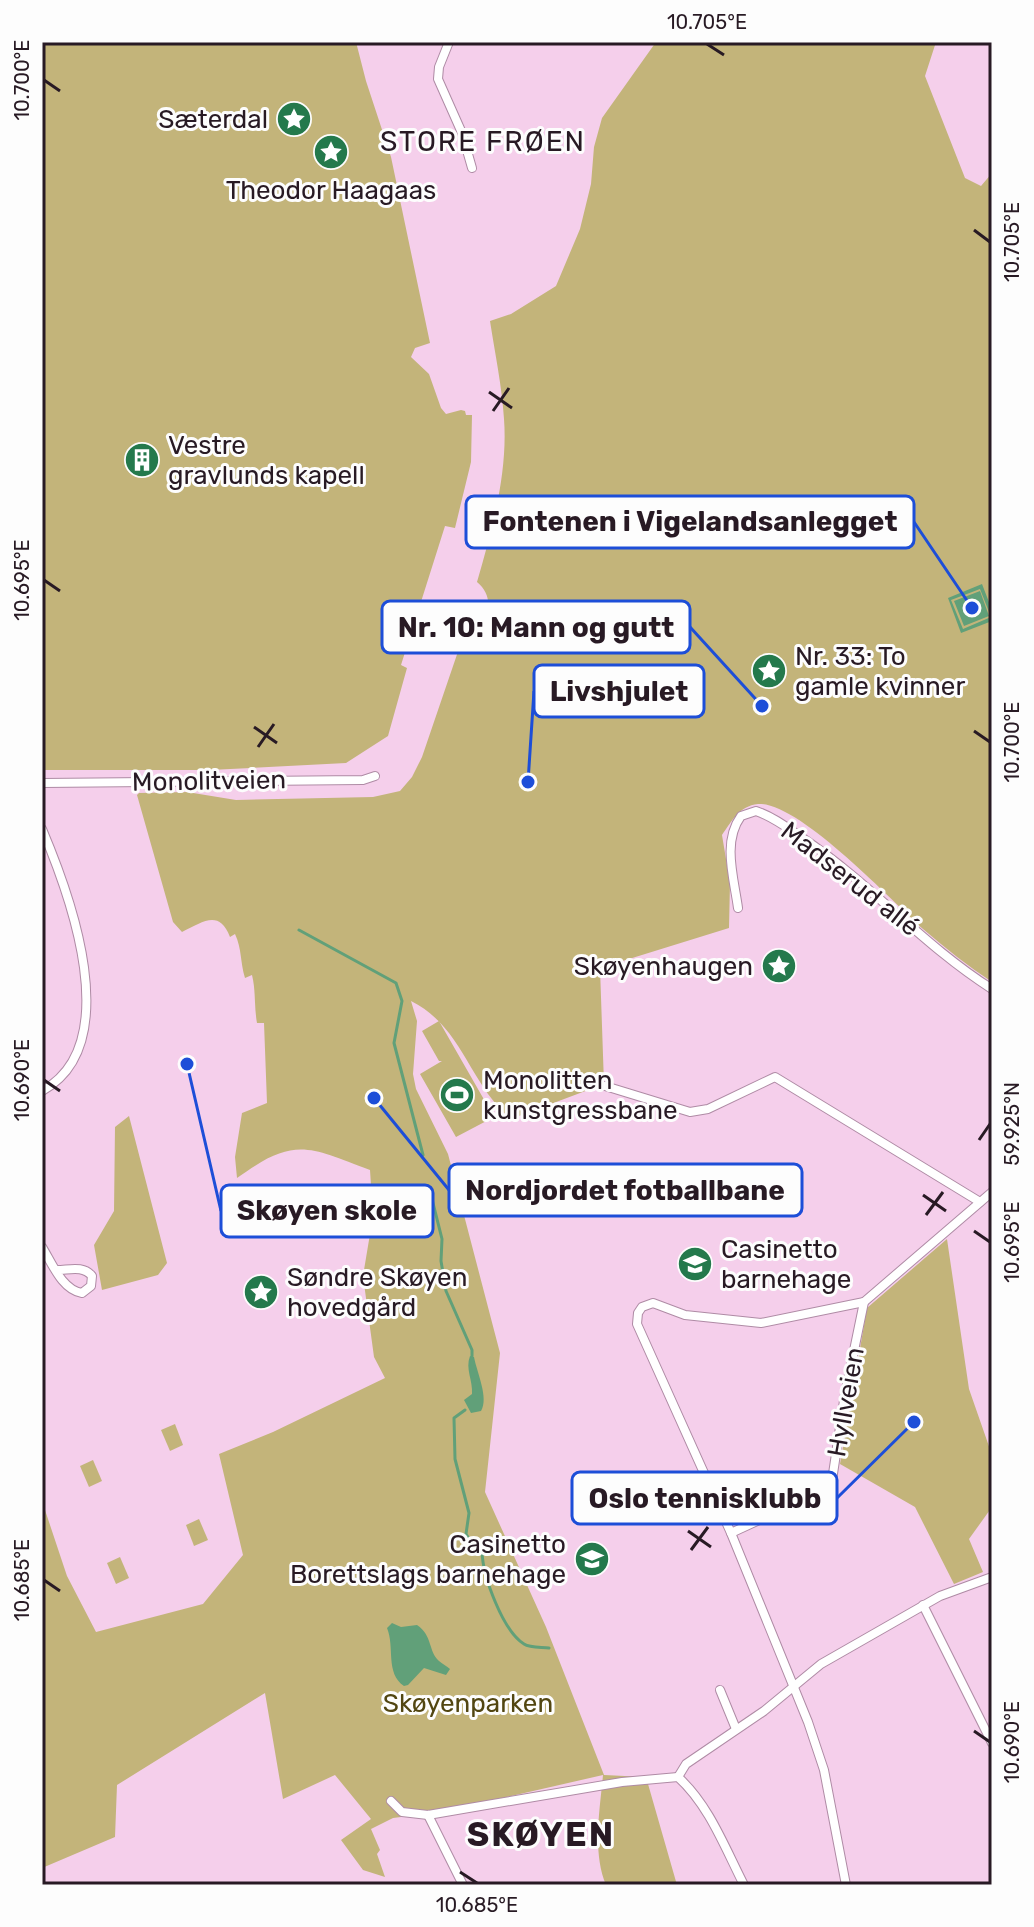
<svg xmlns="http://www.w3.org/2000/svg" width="1034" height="1927" viewBox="0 0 1034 1927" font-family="Rubik,sans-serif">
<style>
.green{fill:#c3b47a}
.water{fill:#61a079;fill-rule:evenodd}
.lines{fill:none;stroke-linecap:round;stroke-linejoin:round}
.stream{stroke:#61a079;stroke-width:3}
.minor-casing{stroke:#af8ba5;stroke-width:10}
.minor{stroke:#fff;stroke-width:8}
.ticks{fill:none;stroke:#281a24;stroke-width:3}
.labels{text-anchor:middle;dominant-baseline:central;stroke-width:6;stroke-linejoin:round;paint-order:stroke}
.poi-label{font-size:26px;fill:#281a24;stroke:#fdfdfd;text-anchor:start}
.street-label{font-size:26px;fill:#281a24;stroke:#fdfdfd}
.park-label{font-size:26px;fill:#524611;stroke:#fdfdfd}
.neighbourhood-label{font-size:28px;letter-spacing:2px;fill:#281a24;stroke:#fdfdfd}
.district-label{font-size:34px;font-weight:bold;letter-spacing:2px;fill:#281a24;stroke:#fdfdfd}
.leader{fill:none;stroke:#1d4ed8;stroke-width:3}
.callout-dot{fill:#1d4ed8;stroke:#fdfdfd;stroke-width:3}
.callout{fill:#fdfdfd;stroke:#1d4ed8;stroke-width:3}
.callout-label{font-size:28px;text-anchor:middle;font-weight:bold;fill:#281a24}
.neatline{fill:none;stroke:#281a24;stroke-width:3}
.ticks-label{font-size:20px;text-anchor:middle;fill:#281a24}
</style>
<rect width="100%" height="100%" fill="#f5cfeb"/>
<!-- green -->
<g class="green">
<polygon points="42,42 356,42 366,81 391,157 430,343 415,348 411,357 429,374 441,408 446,414 461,410 465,411 466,415 472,415 471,462 455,528 445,526 401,665 407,668 388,736 346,763 210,770 42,770"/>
<path d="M656,42H936L925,76L965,178L981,186L992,173V982C968,966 945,948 923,929C892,901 798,801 758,804C739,806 732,821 722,835L730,883L729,928L600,968L604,1084L511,1119C469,1084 463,1027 411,1001L417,1021L413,1074L416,1089L448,1154L500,1353L485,1492L546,1627L604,1775L646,1777L677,1885H606C592,1852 600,1809 603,1775L441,1812L393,1818L371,1829L380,1850L377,1854L385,1877L363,1870L341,1840L371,1819L335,1775L283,1799L265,1693L117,1785L115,1837L42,1868V1501L67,1576L96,1632L203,1604L243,1555L219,1454L273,1432L385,1378L374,1357L363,1276L373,1216L370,1170C308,1147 295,1136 237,1178L235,1157L242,1113L267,1103L264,1023H257C254,1007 256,991 252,975L245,978C240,962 242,949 235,934L230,937C219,909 203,922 182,932L173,922L137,795L139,793L187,792L236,800L373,797L400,791L412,777L422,757L465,631L482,623C491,608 491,594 477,582C492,530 508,473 504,419C502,386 495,354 490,321L511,314L556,286L580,229L591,184L594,147L602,118Z"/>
<polygon points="439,1021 494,1117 456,1137 420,1074 442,1061 439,1061 422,1031"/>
<polygon points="129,1116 167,1263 158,1275 102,1290 94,1245 114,1211 115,1127"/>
<polygon points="947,1239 969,1389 992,1455 992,1507 969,1539 983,1572 954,1584 915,1507 840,1464 867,1308"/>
<polygon points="175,1424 183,1445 170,1451 161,1430"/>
<polygon points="93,1460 102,1481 89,1487 80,1466"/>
<polygon points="199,1519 208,1540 194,1546 186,1525"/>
<polygon points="120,1557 129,1578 116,1584 107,1563"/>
</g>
<!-- water -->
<g class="water">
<path d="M982,584L992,610V621L961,633L948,598ZM980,589L991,617L963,629L951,600Z"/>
<polygon points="980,591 989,616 964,626 954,601"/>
<path d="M470,1356L474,1357C477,1373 489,1398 481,1411L471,1413L464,1400L472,1394C473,1380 465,1369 470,1356Z"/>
<path d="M392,1623L401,1627L417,1625C433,1636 428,1651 439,1661C442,1664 447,1666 450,1669L446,1675L424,1668L408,1685L404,1686C385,1673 395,1647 387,1628Z"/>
</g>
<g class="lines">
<!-- stream -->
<g class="stream">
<polyline points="299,930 396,983 402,1001 394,1043 423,1155"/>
<polyline points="429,1187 442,1239 441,1261 446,1291 472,1350 472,1356"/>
<path d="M465,1410L454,1418L455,1459L469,1513L466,1534L473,1545L482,1552C483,1577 503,1631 524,1644C530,1648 541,1647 549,1648"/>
</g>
<!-- minor casing -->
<g class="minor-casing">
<g id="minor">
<polyline points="449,42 439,67 438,79 462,133 472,168"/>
<polyline points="42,783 363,780 375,776"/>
<path d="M42,829C70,895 126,1045 42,1091"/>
<path d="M738,908C734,878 722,842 741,816L756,811C774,817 789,829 804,839C871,884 924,946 992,989"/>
<polyline points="605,1086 690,1112 708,1109 775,1077 980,1202"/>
<path d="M42,1247C52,1263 62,1290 82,1293L91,1286L92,1276C83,1265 69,1270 57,1270"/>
<polyline points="731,1533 831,1487 845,1394 864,1302"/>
<polyline points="923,1605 992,1743"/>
<polyline points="720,1690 736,1729"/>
<polyline points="678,1777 686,1764 764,1711 821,1664 940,1596 992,1577"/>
<path d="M391,1801L402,1812L428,1815L622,1782L678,1777C709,1805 725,1848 744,1885"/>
<polyline points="428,1815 463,1885"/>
<polyline points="846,1885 824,1770 808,1722 731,1533 637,1324 638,1313 642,1307 653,1303 685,1315 761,1323 864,1302 992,1192"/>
</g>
</g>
<!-- minor -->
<use href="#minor" class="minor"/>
</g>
<!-- ticks -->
<path class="ticks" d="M707,44L724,55M44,80L60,91M974,230L990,242M489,392L512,408M493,411L509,388M44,580L60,591M254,727L277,743M974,731L990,742M258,747L274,724M44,1080L60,1091M979,1140L990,1124M923,1195L946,1211M926,1215L943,1192M974,1231L990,1242M688,1531L711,1547M691,1550L708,1527M44,1580L60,1591M974,1731L990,1742M460,1872L477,1883"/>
<!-- icons -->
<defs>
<g id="sight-disc" transform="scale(1.8)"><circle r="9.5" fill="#24794c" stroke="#fdfdfd"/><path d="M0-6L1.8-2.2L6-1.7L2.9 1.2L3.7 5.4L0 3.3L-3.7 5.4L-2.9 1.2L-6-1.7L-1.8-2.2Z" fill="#fff"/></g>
<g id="building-disc" transform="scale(1.8)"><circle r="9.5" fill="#24794c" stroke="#fdfdfd"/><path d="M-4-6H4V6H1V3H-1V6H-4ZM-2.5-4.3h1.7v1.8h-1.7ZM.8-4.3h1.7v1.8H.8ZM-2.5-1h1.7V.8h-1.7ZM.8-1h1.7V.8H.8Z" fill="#fff"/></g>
<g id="stadium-disc" transform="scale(1.8)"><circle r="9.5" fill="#24794c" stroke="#fdfdfd"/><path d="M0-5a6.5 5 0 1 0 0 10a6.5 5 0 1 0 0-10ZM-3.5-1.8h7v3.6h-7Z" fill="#fff"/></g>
<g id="school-disc" transform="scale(1.8)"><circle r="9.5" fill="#24794c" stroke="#fdfdfd"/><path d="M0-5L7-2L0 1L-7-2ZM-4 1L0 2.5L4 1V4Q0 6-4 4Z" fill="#fff"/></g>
</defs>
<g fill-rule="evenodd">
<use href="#sight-disc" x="294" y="119"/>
<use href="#sight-disc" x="331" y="152"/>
<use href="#building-disc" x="142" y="460"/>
<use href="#sight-disc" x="769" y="671"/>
<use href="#sight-disc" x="779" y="966"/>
<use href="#stadium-disc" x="457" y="1095"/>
<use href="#school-disc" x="695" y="1264"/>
<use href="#sight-disc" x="261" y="1292"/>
<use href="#school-disc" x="592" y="1559"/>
</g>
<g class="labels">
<!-- poi labels -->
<g class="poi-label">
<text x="268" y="119" text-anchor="end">Sæterdal</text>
<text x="331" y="190" text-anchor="middle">Theodor Haagaas</text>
<text x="168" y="445">Vestre<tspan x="168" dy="30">gravlunds kapell</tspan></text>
<text x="795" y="656">Nr. 33: To<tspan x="795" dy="30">gamle kvinner</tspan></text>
<text x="753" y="966" text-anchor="end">Skøyenhaugen</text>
<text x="483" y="1080">Monolitten<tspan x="483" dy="30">kunstgressbane</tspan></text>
<text x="721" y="1249">Casinetto<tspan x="721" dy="30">barnehage</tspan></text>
<text x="287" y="1277">Søndre Skøyen<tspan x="287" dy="30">hovedgård</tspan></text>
<text x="566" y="1544" text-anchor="end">Casinetto<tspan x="566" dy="30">Borettslags barnehage</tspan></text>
</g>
<!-- street labels -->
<g class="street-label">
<text transform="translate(209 781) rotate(-1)">Monolitveien</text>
<text transform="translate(850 879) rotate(38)">Madserud allé</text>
<text transform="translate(846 1402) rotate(-80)">Hyllveien</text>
</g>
<!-- park labels -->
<g class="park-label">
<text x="468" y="1703">Skøyenparken</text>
</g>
<!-- neighbourhood labels -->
<g class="neighbourhood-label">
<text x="483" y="141">STORE FRØEN</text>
</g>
<!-- district labels -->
<g class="district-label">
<text x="541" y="1834">SKØYEN</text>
</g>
</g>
<!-- callouts -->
<path class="leader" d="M972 608L914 522M762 706L690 627M528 782L534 691M374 1098L449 1190M187 1064L221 1211M914 1422L837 1498"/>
<g class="callout-dot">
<circle cx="972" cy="608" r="8"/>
<circle cx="762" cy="706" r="8"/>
<circle cx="528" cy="782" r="8"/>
<circle cx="374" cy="1098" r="8"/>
<circle cx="187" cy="1064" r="8"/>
<circle cx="914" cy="1422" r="8"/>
</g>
<g class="callout">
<rect x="466" y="496" width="448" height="52" rx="8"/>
<rect x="382" y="601" width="308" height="52" rx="8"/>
<rect x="534" y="665" width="170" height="52" rx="8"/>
<rect x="449" y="1164" width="353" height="52" rx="8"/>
<rect x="221" y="1185" width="212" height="52" rx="8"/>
<rect x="572" y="1472" width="265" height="52" rx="8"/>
</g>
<g class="callout-label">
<text x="690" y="531">Fontenen i Vigelandsanlegget</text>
<text x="536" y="637">Nr. 10: Mann og gutt</text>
<text x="619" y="701">Livshjulet</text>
<text x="625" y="1200">Nordjordet fotballbane</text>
<text x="327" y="1220">Skøyen skole</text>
<text x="705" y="1508">Oslo tennisklubb</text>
</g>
<!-- border -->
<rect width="1034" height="1927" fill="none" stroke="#fdfdfd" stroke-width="88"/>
<rect x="44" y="44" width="946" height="1839" class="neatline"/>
<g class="ticks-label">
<text x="707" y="29">10.705°E</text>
<text transform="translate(22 80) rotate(-90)" y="7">10.700°E</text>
<text transform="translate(1012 242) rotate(-90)" y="7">10.705°E</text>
<text transform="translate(22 580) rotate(-90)" y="7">10.695°E</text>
<text transform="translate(1012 742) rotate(-90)" y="7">10.700°E</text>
<text transform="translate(22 1080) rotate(-90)" y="7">10.690°E</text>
<text transform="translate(1012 1124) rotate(-90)" y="7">59.925°N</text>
<text transform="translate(1012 1242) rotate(-90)" y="7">10.695°E</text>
<text transform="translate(22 1580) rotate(-90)" y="7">10.685°E</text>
<text transform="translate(1012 1742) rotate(-90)" y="7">10.690°E</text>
<text x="477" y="1912">10.685°E</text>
</g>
</svg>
